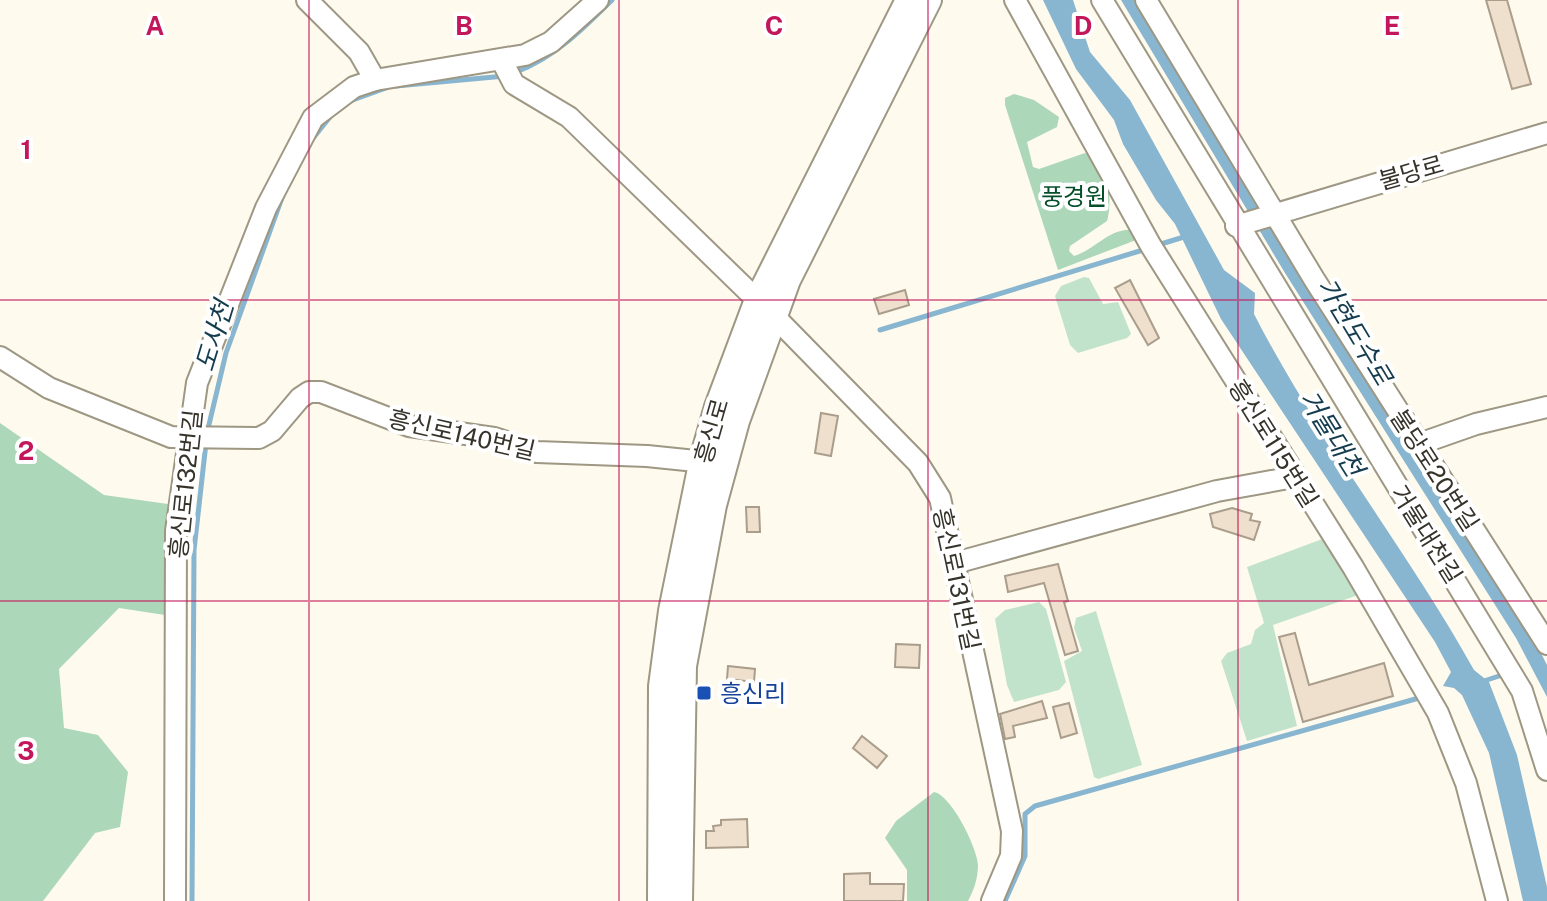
<svg xmlns="http://www.w3.org/2000/svg" width="1547" height="901" viewBox="0 0 1547 901" font-family="'Public Sans','Noto Sans KR',sans-serif">
<style>
.green{fill:#c2e3cb}
.forest{fill:#add7b9}
.water{fill:#88b5cf}
.lines{fill:none;stroke-linecap:round;stroke-linejoin:round}
.stream{stroke:#88b5cf;stroke-width:5}
.building{fill:#eee0cd;stroke:#aa9d8b;stroke-width:2}
.minor-casing{stroke:#9d9783;stroke-width:24}
.major-casing{stroke:#9d9783;stroke-width:28}
.minor{stroke:#fff;stroke-width:20}
.major{stroke:#fff;stroke-width:24}
.grid{fill:none;stroke:#c2185b;stroke-width:2;stroke-opacity:0.55}
.transit-dot{fill:#1a4fb4;stroke:#fff;stroke-width:3}
.labels{text-anchor:middle;dominant-baseline:central;stroke-width:8;stroke-linejoin:round;paint-order:stroke}
.street-label{font-size:24px;fill:#36332a;stroke:#fff}
.park-label{font-size:24px;fill:#044e29;stroke:#fff}
.transit-label{font-size:24px;fill:#164399;stroke:#fff;text-anchor:start}
.water-label{font-size:26px;font-style:italic;fill:#153b4e;stroke:#fff}
.grid-label{font-size:26px;text-anchor:middle;font-weight:bold;fill:#c2185b;stroke:#fff;stroke-width:8;stroke-linejoin:round;paint-order:stroke}
</style>
<rect width="100%" height="100%" fill="#fefaed"/>
<!-- green -->
<g class="green">
<polygon points="1084,277 1089,278 1103,304 1118,302 1131,334 1127,338 1078,353 1070,345 1055,296 1061,286"/>
<polygon points="1325,538 1361,594 1273,625 1297,726 1247,741 1221,661 1227,653 1251,644 1255,630 1264,623 1247,567"/>
<polygon points="1039,602 1046,609 1066,682 1059,690 1014,702 1007,685 995,619 1005,610"/>
<polygon points="1096,611 1142,765 1098,779 1094,777 1064,661 1082,651 1074,628 1076,618"/>
</g>
<!-- forest -->
<g class="forest">
<path d="M1014,94L1034,100L1059,117L1057,127L1027,142L1033,167L1039,169L1085,153C1109,161 1113,200 1107,221L1070,246L1069,251L1074,256C1096,250 1108,228 1133,230L1136,240L1058,270L1005,105V98Z"/>
<polygon points="0,423 104,495 175,505 178,617 119,608 59,669 64,728 98,735 128,772 120,827 95,833 43,901 0,901"/>
<path d="M934,792C951,795 977,847 978,865C978,878 974,890 968,901H907V870L885,838L896,821Z"/>
</g>
<!-- water -->
<g class="water">
<path d="M1043,0H1073L1090,52L1130,100L1224,270L1255,293L1254,314C1318,439 1406,548 1474,670L1489,682L1517,755L1547,887V901H1523L1489,753L1462,695L1454,688L1443,686L1451,672L1435,642L1221,319L1175,224L1156,200L1123,144L1114,120L1076,69Z"/>
<polygon points="1121,0 1136,0 1541,653 1547,665 1547,697 1516,638 1285,273"/>
</g>
<g class="lines">
<!-- stream -->
<g class="stream">
<path d="M514,73C554,58 582,30 612,0"/>
<polyline points="396,86 505,76"/>
<polyline points="350,101 386,88"/>
<polyline points="314,137 330,117"/>
<polyline points="1161,244 1187,236"/>
<polyline points="880,330 1143,250"/>
<polyline points="207,433 226,353 283,195"/>
<polyline points="1481,682 1499,676"/>
<polyline points="192,901 194,550 206,443"/>
<polyline points="1005,901 1025,856 1025,814 1035,806 1419,698"/>
</g>
</g>
<!-- building -->
<g class="building">
<polygon points="1486,0 1507,0 1531,84 1512,89"/>
<polygon points="1130,280 1159,338 1148,345 1115,288"/>
<polygon points="905,290 909,305 879,314 874,299"/>
<polygon points="821,413 838,416 831,456 815,453"/>
<polygon points="746,507 759,507 760,532 747,532"/>
<polygon points="1232,508 1252,514 1250,520 1260,522 1254,540 1213,527 1210,514"/>
<polygon points="1058,564 1068,601 1064,602 1078,651 1065,655 1044,583 1008,592 1005,576"/>
<polygon points="1295,633 1309,685 1384,663 1393,696 1303,722 1279,637"/>
<polygon points="896,644 920,645 919,668 895,667"/>
<polygon points="728,666 755,669 754,682 727,679"/>
<polygon points="1042,701 1047,718 1013,726 1015,737 1005,739 1000,714"/>
<polygon points="1069,703 1077,733 1061,738 1053,707"/>
<polygon points="862,736 887,756 877,768 853,748"/>
<polygon points="747,819 748,847 706,848 706,831 714,831 713,826 721,825 721,820"/>
<polygon points="870,873 870,884 904,884 903,901 844,901 844,874"/>
</g>
<g class="lines">
<!-- minor casing -->
<g class="minor-casing">
<g id="minor">
<polyline points="307,0 359,52 375,80"/>
<polyline points="1015,0 1151,246 1353,567 1438,713 1466,783 1497,901"/>
<polyline points="1102,0 1522,691 1547,770"/>
<polyline points="1146,0 1314,279 1547,644"/>
<polyline points="502,61 514,84 569,117 757,300"/>
<polyline points="1236,226 1547,133"/>
<polyline points="773,315 918,463 940,498 1012,831 1011,856 992,901"/>
<polyline points="0,357 49,388 171,437 259,438 272,431 300,398 309,392 321,392 409,426 494,438 537,452 647,456 715,463"/>
<polyline points="1419,444 1476,424 1547,407"/>
<polyline points="955,563 1217,491 1294,477"/>
<polyline points="175,901 176,531 197,383 266,208 313,118 354,87 375,80 525,55 551,42 598,0"/>
</g>
</g>
<!-- major casing -->
<g class="major-casing">
<g id="major">
<polyline points="660,901 661,686 671,611 702,459 717,407 757,300 908,0"/>
<polyline points="680,901 684,666 714,505 737,421 788,280 929,0"/>
</g>
</g>
<!-- minor -->
<use href="#minor" class="minor"/>
<!-- major -->
<use href="#major" class="major"/>
</g>
<!-- grid -->
<path class="grid" d="M309,0V901M619,0V901M928,0V901M1238,0V901M0,300H1547M0,601H1547"/>
<!-- markers -->
<rect class="transit-dot" x="696" y="685" width="16" height="16" rx="4"/>
<g class="labels">
<!-- street labels -->
<g class="street-label">
<text transform="translate(1411 172) rotate(-16)">불당로</text>
<text transform="translate(711 431) rotate(-74)">흥신로</text>
<text transform="translate(462 434) rotate(13)">흥신로140번길</text>
<text transform="translate(1274 443) rotate(58)">흥신로115번길</text>
<text transform="translate(1435 470) rotate(57)">불당로20번길</text>
<text transform="translate(185 484) rotate(-84)">흥신로132번길</text>
<text transform="translate(1427 534) rotate(58)">거물대천길</text>
<text transform="translate(957 579) rotate(78)">흥신로131번길</text>
</g>
<!-- park labels -->
<g class="park-label">
<text x="1074" y="196">풍경원</text>
</g>
<!-- transit labels -->
<g class="transit-label">
<text x="720" y="693">흥신리</text>
</g>
<!-- water labels -->
<g class="water-label">
<text transform="translate(1355 331) rotate(59)">가현도수로</text>
<text transform="translate(214 336) rotate(-73)">도사천</text>
<text transform="translate(1332 433) rotate(58)">거물대천</text>
</g>
</g>
<g class="grid-label">
<text x="155" y="35">A</text>
<text x="464" y="35">B</text>
<text x="774" y="35">C</text>
<text x="1083" y="35">D</text>
<text x="1392" y="35">E</text>
<text x="26" y="159">1</text>
<text x="26" y="460">2</text>
<text x="26" y="760">3</text>
</g>
</svg>
